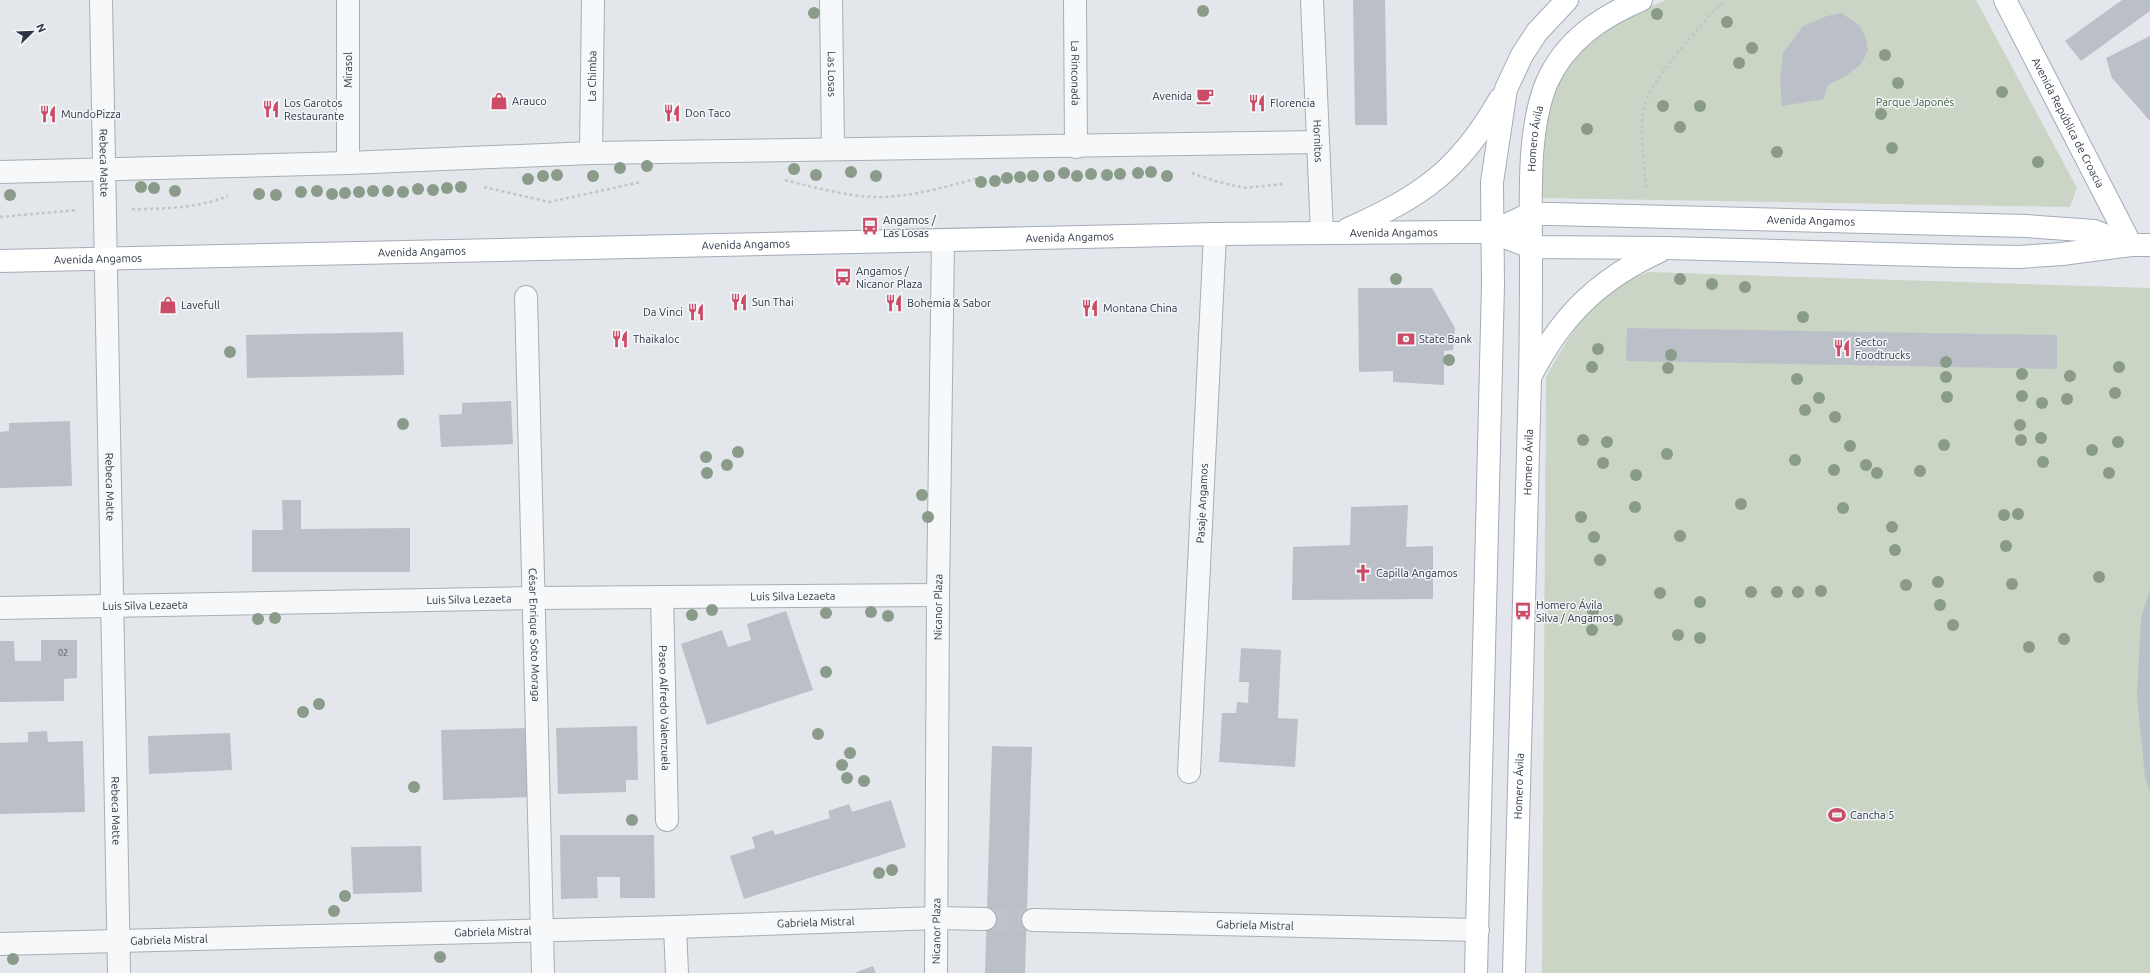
<svg xmlns="http://www.w3.org/2000/svg" width="2150" height="973" viewBox="0 0 2150 973" font-family="Ubuntu,sans-serif">
<style>
.green{fill:#cad5c5}
.building{fill:#bbc0c8}
.lines{fill:none;stroke-linecap:round;stroke-linejoin:round}
.minor-tunnel{stroke:#bec3c9;stroke-width:22;stroke-dasharray:22 11;stroke-linecap:butt}
.minor-casing{stroke:#a8aeb5;stroke-width:24}
.major-casing{stroke:#a3acb7;stroke-width:24}
.path{stroke:#c1c5ca;stroke-width:2.5;stroke-dasharray:3 3;stroke-linecap:butt}
.minor{stroke:#f6f8f9;stroke-width:22}
.major{stroke:#fff;stroke-width:22}
.tree{fill:#8a9c89}
.labels{text-anchor:middle;dominant-baseline:central;stroke-width:3;stroke-linejoin:round;paint-order:stroke}
.number-label{font-size:9px;fill:#4f5864}
.street-label{font-size:11px;fill:#2b3543;stroke:#f3f6f8}
.poi-label{font-size:11px;fill:#2b3543;stroke:#f3f6f8;text-anchor:start}
.park-label{font-size:11px;fill:#425f39;stroke:#f3f6f8}
</style>
<rect width="100%" height="100%" fill="#e3e7eb"/>
<!-- green -->
<g class="green">
<polygon points="1666,0 1976,0 2077,188 2070,207 1542,198 1545,122 1556,82 1575,53 1618,20"/>
<path d="M1648,272L2150,288V973H1542L1546,377C1565,343 1586,306 1620,285C1628,280 1639,276 1648,272Z"/>
</g>
<!-- building -->
<g class="building">
<polygon points="1353,0 1385,0 1387,125 1355,125"/>
<polygon points="2122,0 2150,0 2150,11 2081,61 2065,41"/>
<polygon points="1841,13 1859,25 1866,38 1868,51 1861,64 1844,77 1828,85 1824,99 1782,106 1780,79 1783,53 1803,26 1827,16"/>
<polygon points="2150,36 2150,121 2112,78 2106,58"/>
<polygon points="1358,288 1432,288 1455,328 1453,350 1444,351 1444,385 1393,382 1393,371 1359,372"/>
<polygon points="1627,328 2057,335 2057,369 1626,361"/>
<polygon points="403,332 404,375 247,378 246,335"/>
<polygon points="511,401 513,444 441,447 439,415 462,414 462,403"/>
<polygon points="70,421 72,486 0,488 0,432 9,431 9,423"/>
<polygon points="282,500 301,500 301,529 410,528 410,572 252,572 252,530 283,530"/>
<polygon points="1408,505 1406,547 1433,546 1433,599 1292,600 1293,547 1350,545 1351,507"/>
<polygon points="2150,588 2150,792 2145,777 2137,696 2141,618"/>
<polygon points="786,611 813,690 707,725 681,644 722,630 728,647 751,640 747,624"/>
<polygon points="41,640 77,640 77,678 64,679 64,701 0,702 0,641 14,641 15,661 41,661"/>
<polygon points="1241,648 1281,650 1278,718 1298,719 1295,767 1219,762 1222,713 1236,713 1237,702 1248,703 1249,682 1239,682"/>
<polygon points="637,726 638,780 626,780 626,792 558,794 556,728"/>
<polygon points="526,728 529,797 443,800 441,730"/>
<polygon points="47,731 48,742 83,741 85,812 0,814 0,743 28,742 28,732"/>
<polygon points="230,733 232,770 149,774 148,736"/>
<polygon points="992,746 1032,747 1025,973 985,973"/>
<polygon points="891,800 906,847 744,899 730,856 755,848 752,837 773,830 775,835 830,818 828,811 849,804 852,812"/>
<polygon points="560,835 654,835 655,898 620,898 620,877 597,877 598,898 561,899"/>
<polygon points="421,846 422,892 353,894 351,847"/>
<polygon points="873,966 876,973 854,973"/>
</g>
<g class="lines">
<!-- minor-tunnel -->
<polyline class="minor-tunnel" points="985,919 1033,920"/>
<!-- minor casing -->
<g class="minor-casing">
<g id="minor">
<path id="s1" d="M101,0L119,973"/>
<polyline points="348,0 348,163"/>
<path id="s2" d="M831,0L833,148"/>
<path id="s3" d="M1075,0L1076,147"/>
<path id="s4" d="M1312,0L1322,233"/>
<path id="s5" d="M591,153L593,0"/>
<polyline points="0,172 348,163 591,153 1317,142"/>
<path id="s6" d="M526,297L543,973"/>
<path id="s7" d="M662,597L667,820"/>
<path id="s8" d="M0,608L534,598L938,595"/>
<path id="s9" d="M1189,772L1215,234"/>
<path id="s10" d="M1033,920L1478,930"/>
<polyline points="675,927 677,973"/>
<path id="s11" d="M0,944L675,927L937,918L985,919"/>
<path id="s12" d="M936,973L938,595L943,241"/>
</g>
</g>
<!-- major casing -->
<g class="major-casing">
<g id="major">
<path id="s13" d="M2005,0L2131,245"/>
<path d="M1348,229C1422,196 1459,171 1500,99"/>
<path id="s14" d="M1491,232L1530,214H1552L2026,226L2094,231L2128,244"/>
<path id="s15" d="M0,261L1215,234L1458,232H1491L1531,247L1666,248L1959,256L2019,257L2062,254L2131,245H2150"/>
<path d="M1531,375C1562,315 1599,279 1660,251"/>
<polyline points="1476,973 1493,285 1492,182 1506,89 1522,55 1537,32 1567,0"/>
<path id="s16" d="M1514,973C1518,775 1526,576 1530,378C1531,335 1531,292 1531,249C1531,199 1527,129 1547,82C1566,40 1601,17 1641,0"/>
</g>
</g>
<!-- path -->
<g class="path">
<polyline points="1192,173 1215,181 1244,188 1283,184"/>
<path d="M785,180C813,187 853,198 882,197C916,196 949,186 982,177"/>
<polyline points="484,187 549,202 641,182"/>
<path d="M1646,188C1644,163 1640,136 1643,111C1647,83 1704,21 1725,0"/>
<path d="M132,209C164,209 198,208 228,196"/>
<polyline points="0,217 77,210"/>
</g>
<!-- minor -->
<use href="#minor" class="minor"/>
<!-- major -->
<use href="#major" class="major"/>
</g>
<!-- trees -->
<g class="tree">
<circle cx="1203" cy="11" r="6"/>
<circle cx="814" cy="13" r="6"/>
<circle cx="1657" cy="14" r="6"/>
<circle cx="1727" cy="22" r="6"/>
<circle cx="1752" cy="48" r="6"/>
<circle cx="1885" cy="55" r="6"/>
<circle cx="1739" cy="63" r="6"/>
<circle cx="1898" cy="83" r="6"/>
<circle cx="2002" cy="92" r="6"/>
<circle cx="1663" cy="106" r="6"/>
<circle cx="1700" cy="106" r="6"/>
<circle cx="1881" cy="114" r="6"/>
<circle cx="1680" cy="127" r="6"/>
<circle cx="1587" cy="129" r="6"/>
<circle cx="1892" cy="148" r="6"/>
<circle cx="1777" cy="152" r="6"/>
<circle cx="2038" cy="162" r="6"/>
<circle cx="647" cy="166" r="6"/>
<circle cx="620" cy="168" r="6"/>
<circle cx="794" cy="169" r="6"/>
<circle cx="851" cy="172" r="6"/>
<circle cx="1151" cy="172" r="6"/>
<circle cx="1064" cy="173" r="6"/>
<circle cx="1138" cy="173" r="6"/>
<circle cx="1091" cy="174" r="6"/>
<circle cx="1120" cy="174" r="6"/>
<circle cx="557" cy="175" r="6"/>
<circle cx="816" cy="175" r="6"/>
<circle cx="1107" cy="175" r="6"/>
<circle cx="543" cy="176" r="6"/>
<circle cx="593" cy="176" r="6"/>
<circle cx="876" cy="176" r="6"/>
<circle cx="1033" cy="176" r="6"/>
<circle cx="1049" cy="176" r="6"/>
<circle cx="1077" cy="176" r="6"/>
<circle cx="1167" cy="176" r="6"/>
<circle cx="1020" cy="177" r="6"/>
<circle cx="1007" cy="178" r="6"/>
<circle cx="528" cy="179" r="6"/>
<circle cx="995" cy="181" r="6"/>
<circle cx="981" cy="182" r="6"/>
<circle cx="141" cy="187" r="6"/>
<circle cx="461" cy="187" r="6"/>
<circle cx="154" cy="188" r="6"/>
<circle cx="447" cy="188" r="6"/>
<circle cx="418" cy="189" r="6"/>
<circle cx="433" cy="190" r="6"/>
<circle cx="175" cy="191" r="6"/>
<circle cx="317" cy="191" r="6"/>
<circle cx="373" cy="191" r="6"/>
<circle cx="388" cy="191" r="6"/>
<circle cx="301" cy="192" r="6"/>
<circle cx="359" cy="192" r="6"/>
<circle cx="403" cy="192" r="6"/>
<circle cx="345" cy="193" r="6"/>
<circle cx="259" cy="194" r="6"/>
<circle cx="332" cy="194" r="6"/>
<circle cx="10" cy="195" r="6"/>
<circle cx="276" cy="195" r="6"/>
<circle cx="1396" cy="279" r="6"/>
<circle cx="1680" cy="279" r="6"/>
<circle cx="1712" cy="284" r="6"/>
<circle cx="1745" cy="287" r="6"/>
<circle cx="1803" cy="317" r="6"/>
<circle cx="1598" cy="349" r="6"/>
<circle cx="230" cy="352" r="6"/>
<circle cx="1671" cy="355" r="6"/>
<circle cx="1449" cy="360" r="6"/>
<circle cx="1946" cy="362" r="6"/>
<circle cx="1592" cy="367" r="6"/>
<circle cx="2119" cy="367" r="6"/>
<circle cx="1668" cy="368" r="6"/>
<circle cx="2022" cy="374" r="6"/>
<circle cx="2070" cy="376" r="6"/>
<circle cx="1946" cy="377" r="6"/>
<circle cx="1797" cy="379" r="6"/>
<circle cx="2115" cy="393" r="6"/>
<circle cx="2022" cy="396" r="6"/>
<circle cx="1947" cy="397" r="6"/>
<circle cx="1819" cy="398" r="6"/>
<circle cx="2067" cy="399" r="6"/>
<circle cx="2042" cy="403" r="6"/>
<circle cx="1805" cy="410" r="6"/>
<circle cx="1835" cy="417" r="6"/>
<circle cx="403" cy="424" r="6"/>
<circle cx="2020" cy="425" r="6"/>
<circle cx="2041" cy="438" r="6"/>
<circle cx="1583" cy="440" r="6"/>
<circle cx="2021" cy="440" r="6"/>
<circle cx="1607" cy="442" r="6"/>
<circle cx="2118" cy="442" r="6"/>
<circle cx="1944" cy="445" r="6"/>
<circle cx="1850" cy="446" r="6"/>
<circle cx="2092" cy="450" r="6"/>
<circle cx="738" cy="452" r="6"/>
<circle cx="1667" cy="454" r="6"/>
<circle cx="706" cy="457" r="6"/>
<circle cx="1795" cy="460" r="6"/>
<circle cx="2043" cy="462" r="6"/>
<circle cx="1603" cy="463" r="6"/>
<circle cx="727" cy="465" r="6"/>
<circle cx="1866" cy="465" r="6"/>
<circle cx="1834" cy="470" r="6"/>
<circle cx="1920" cy="471" r="6"/>
<circle cx="707" cy="473" r="6"/>
<circle cx="1877" cy="473" r="6"/>
<circle cx="2109" cy="473" r="6"/>
<circle cx="1636" cy="475" r="6"/>
<circle cx="922" cy="495" r="6"/>
<circle cx="1741" cy="504" r="6"/>
<circle cx="1635" cy="507" r="6"/>
<circle cx="1843" cy="508" r="6"/>
<circle cx="2018" cy="514" r="6"/>
<circle cx="2004" cy="515" r="6"/>
<circle cx="928" cy="517" r="6"/>
<circle cx="1581" cy="517" r="6"/>
<circle cx="1892" cy="527" r="6"/>
<circle cx="1680" cy="536" r="6"/>
<circle cx="1594" cy="537" r="6"/>
<circle cx="2006" cy="546" r="6"/>
<circle cx="1895" cy="550" r="6"/>
<circle cx="1600" cy="560" r="6"/>
<circle cx="2099" cy="577" r="6"/>
<circle cx="1938" cy="582" r="6"/>
<circle cx="2012" cy="584" r="6"/>
<circle cx="1906" cy="585" r="6"/>
<circle cx="1821" cy="591" r="6"/>
<circle cx="1751" cy="592" r="6"/>
<circle cx="1777" cy="592" r="6"/>
<circle cx="1798" cy="592" r="6"/>
<circle cx="1660" cy="593" r="6"/>
<circle cx="1700" cy="602" r="6"/>
<circle cx="1940" cy="605" r="6"/>
<circle cx="712" cy="610" r="6"/>
<circle cx="1593" cy="611" r="6"/>
<circle cx="871" cy="612" r="6"/>
<circle cx="826" cy="613" r="6"/>
<circle cx="692" cy="615" r="6"/>
<circle cx="888" cy="616" r="6"/>
<circle cx="275" cy="618" r="6"/>
<circle cx="258" cy="619" r="6"/>
<circle cx="1617" cy="620" r="6"/>
<circle cx="1953" cy="625" r="6"/>
<circle cx="1592" cy="630" r="6"/>
<circle cx="1678" cy="635" r="6"/>
<circle cx="1700" cy="638" r="6"/>
<circle cx="2064" cy="639" r="6"/>
<circle cx="2029" cy="647" r="6"/>
<circle cx="826" cy="672" r="6"/>
<circle cx="319" cy="704" r="6"/>
<circle cx="303" cy="712" r="6"/>
<circle cx="818" cy="734" r="6"/>
<circle cx="850" cy="753" r="6"/>
<circle cx="842" cy="765" r="6"/>
<circle cx="847" cy="778" r="6"/>
<circle cx="864" cy="781" r="6"/>
<circle cx="414" cy="787" r="6"/>
<circle cx="632" cy="820" r="6"/>
<circle cx="892" cy="870" r="6"/>
<circle cx="879" cy="873" r="6"/>
<circle cx="345" cy="896" r="6"/>
<circle cx="334" cy="911" r="6"/>
<circle cx="440" cy="957" r="6"/>
<circle cx="13" cy="959" r="6"/>
</g>
<!-- icons -->
<defs>
<g id="cafe-bare" transform="scale(1.38)"><path d="M-5.5-4.5H6V0H3Q3 3.5 0 3.5H-2.5Q-5.5 3.5-5.5 0ZM3-3.2v2h1.7v-2ZM-6 4.5H4V6H-6Z" fill="#cc4c67" stroke="#f3f6f8" stroke-width="2.5" paint-order="stroke"/></g>
<g id="shop-bare" transform="scale(1.38)"><path d="M-5-2.5h2.3a2.7 3.5 0 0 1 5.4 0H5L5.5 6h-11ZM-1.5-2.5h3a1.5 2.3 0 0 0-3 0Z" fill="#cc4c67" stroke="#f3f6f8" stroke-width="2.5" paint-order="stroke"/></g>
<g id="restaurant-bare" transform="scale(1.38)"><path d="M-5-6h1v4h1v-4h1v4h1v-4h1v5L-1.5 .5V6h-2V.5L-5-1ZM5-6V6H3V1.5H1.5Q1.5-4 5-6Z" fill="#cc4c67" stroke="#f3f6f8" stroke-width="2.5" paint-order="stroke"/></g>
<g id="bus-bare" transform="scale(1.38)"><path d="M-5-6H5V4H4V6H2V4H-2V6H-4V4H-5ZM-3.5-4V0h7V-4ZM-3.5 1.2v1.5H-2V1.2ZM2 1.2v1.5H3.5V1.2Z" fill="#cc4c67" stroke="#f3f6f8" stroke-width="2.5" paint-order="stroke"/></g>
<g id="bank-bare" transform="scale(1.38)"><path d="M-6-4H6V4H-6ZM0-2.3a2.3 2.3 0 1 0 0 4.6a2.3 2.3 0 1 0 0-4.6Z" fill="#cc4c67" stroke="#f3f6f8" stroke-width="2.5" paint-order="stroke"/></g>
<g id="church-bare" transform="scale(1.38)"><path d="M-1.2-6h2.4v3.5h3.3v2.4h-3.3V6h-2.4V-.1h-3.3v-2.4h3.3Z" fill="#cc4c67" stroke="#f3f6f8" stroke-width="2.5" paint-order="stroke"/></g>
<g id="stadium-bare" transform="scale(1.38)"><path d="M0-5a6.5 5 0 1 0 0 10a6.5 5 0 1 0 0-10ZM-3.5-1.8h7v3.6h-7Z" fill="#cc4c67" stroke="#f3f6f8" stroke-width="2.5" paint-order="stroke"/></g>
</defs>
<g fill-rule="evenodd">
<use href="#cafe-bare" x="1205" y="96"/>
<use href="#shop-bare" x="499" y="101"/>
<use href="#restaurant-bare" x="1257" y="103"/>
<use href="#restaurant-bare" x="271" y="109"/>
<use href="#restaurant-bare" x="672" y="113"/>
<use href="#restaurant-bare" x="48" y="114"/>
<use href="#bus-bare" x="870" y="226"/>
<use href="#bus-bare" x="843" y="277"/>
<use href="#restaurant-bare" x="739" y="302"/>
<use href="#restaurant-bare" x="894" y="303"/>
<use href="#shop-bare" x="168" y="305"/>
<use href="#restaurant-bare" x="1090" y="308"/>
<use href="#restaurant-bare" x="696" y="312"/>
<use href="#restaurant-bare" x="620" y="339"/>
<use href="#bank-bare" x="1406" y="339"/>
<use href="#restaurant-bare" x="1842" y="348"/>
<use href="#church-bare" x="1363" y="573"/>
<use href="#bus-bare" x="1523" y="611"/>
<use href="#stadium-bare" x="1837" y="815"/>
</g>
<g class="labels">
<!-- number labels -->
<g class="number-label">
<text x="63" y="653">02</text>
</g>
<!-- street labels -->
<g class="street-label">
<text transform="translate(348 70) rotate(-90)">Mirasol</text>
<text stroke="none"><textPath href="#s3" startOffset="73">La Rinconada</textPath></text>
<text stroke="none"><textPath href="#s2" startOffset="74">Las Losas</textPath></text>
<text stroke="none"><textPath href="#s5" startOffset="77">La Chimba</textPath></text>
<text stroke="none"><textPath href="#s13" startOffset="138">Avenida República de Croacia</textPath></text>
<text stroke="none"><textPath href="#s16" startOffset="835">Homero Ávila</textPath></text>
<text stroke="none"><textPath href="#s4" startOffset="141">Hornitos</textPath></text>
<text stroke="none"><textPath href="#s1" startOffset="163">Rebeca Matte</textPath></text>
<text stroke="none"><textPath href="#s14" startOffset="324">Avenida Angamos</textPath></text>
<text stroke="none"><textPath href="#s15" startOffset="1394">Avenida Angamos</textPath></text>
<text stroke="none"><textPath href="#s15" startOffset="1070">Avenida Angamos</textPath></text>
<text stroke="none"><textPath href="#s15" startOffset="746">Avenida Angamos</textPath></text>
<text stroke="none"><textPath href="#s15" startOffset="422">Avenida Angamos</textPath></text>
<text stroke="none"><textPath href="#s15" startOffset="98">Avenida Angamos</textPath></text>
<text stroke="none"><textPath href="#s16" startOffset="511">Homero Ávila</textPath></text>
<text stroke="none"><textPath href="#s1" startOffset="487">Rebeca Matte</textPath></text>
<text stroke="none"><textPath href="#s9" startOffset="269">Pasaje Angamos</textPath></text>
<text stroke="none"><textPath href="#s8" startOffset="793">Luis Silva Lezaeta</textPath></text>
<text stroke="none"><textPath href="#s8" startOffset="469">Luis Silva Lezaeta</textPath></text>
<text stroke="none"><textPath href="#s8" startOffset="145">Luis Silva Lezaeta</textPath></text>
<text stroke="none"><textPath href="#s12" startOffset="366">Nicanor Plaza</textPath></text>
<text stroke="none"><textPath href="#s6" startOffset="338">César Enrique Soto Moraga</textPath></text>
<text stroke="none"><textPath href="#s7" startOffset="111">Paseo Alfredo Valenzuela</textPath></text>
<text stroke="none"><textPath href="#s16" startOffset="187">Homero Ávila</textPath></text>
<text stroke="none"><textPath href="#s1" startOffset="811">Rebeca Matte</textPath></text>
<text stroke="none"><textPath href="#s11" startOffset="816">Gabriela Mistral</textPath></text>
<text stroke="none"><textPath href="#s10" startOffset="222">Gabriela Mistral</textPath></text>
<text stroke="none"><textPath href="#s11" startOffset="493">Gabriela Mistral</textPath></text>
<text stroke="none"><textPath href="#s12" startOffset="42">Nicanor Plaza</textPath></text>
<text stroke="none"><textPath href="#s11" startOffset="169">Gabriela Mistral</textPath></text>
</g>
<!-- poi labels -->
<g class="poi-label">
<text x="1192" y="96" text-anchor="end">Avenida</text>
<text x="512" y="101">Arauco</text>
<text x="284" y="103">Los Garotos<tspan x="284" dy="13">Restaurante</tspan></text>
<text x="1270" y="103">Florencia</text>
<text x="685" y="113">Don Taco</text>
<text x="61" y="114">MundoPizza</text>
<text x="883" y="220">Angamos /<tspan x="883" dy="13">Las Losas</tspan></text>
<text x="856" y="271">Angamos /<tspan x="856" dy="13">Nicanor Plaza</tspan></text>
<text x="752" y="302">Sun Thai</text>
<text x="907" y="303">Bohemia &amp; Sabor</text>
<text x="181" y="305">Lavefull</text>
<text x="1103" y="308">Montana China</text>
<text x="683" y="312" text-anchor="end">Da Vinci</text>
<text x="633" y="339">Thaikaloc</text>
<text x="1419" y="339">State Bank</text>
<text x="1855" y="342">Sector<tspan x="1855" dy="13">Foodtrucks</tspan></text>
<text x="1376" y="573">Capilla Angamos</text>
<text x="1536" y="605">Homero Ávila<tspan x="1536" dy="13">Silva / Angamos</tspan></text>
<text x="1850" y="815">Cancha 5</text>
</g>
<!-- park labels -->
<g class="park-label">
<text x="1915" y="102">Parque Japonés</text>
</g>
</g>
<!-- north arrow -->
<g transform="translate(32 32) rotate(67)" stroke="#f3f6f8" stroke-width="3" paint-order="stroke">
<path d="M0-3L7 15L0 10L-7 15Z" fill="#2b3543"/>
<text y="-6" font-size="11" font-weight="bold" text-anchor="middle" fill="#2b3543">N</text>
</g>
</svg>
